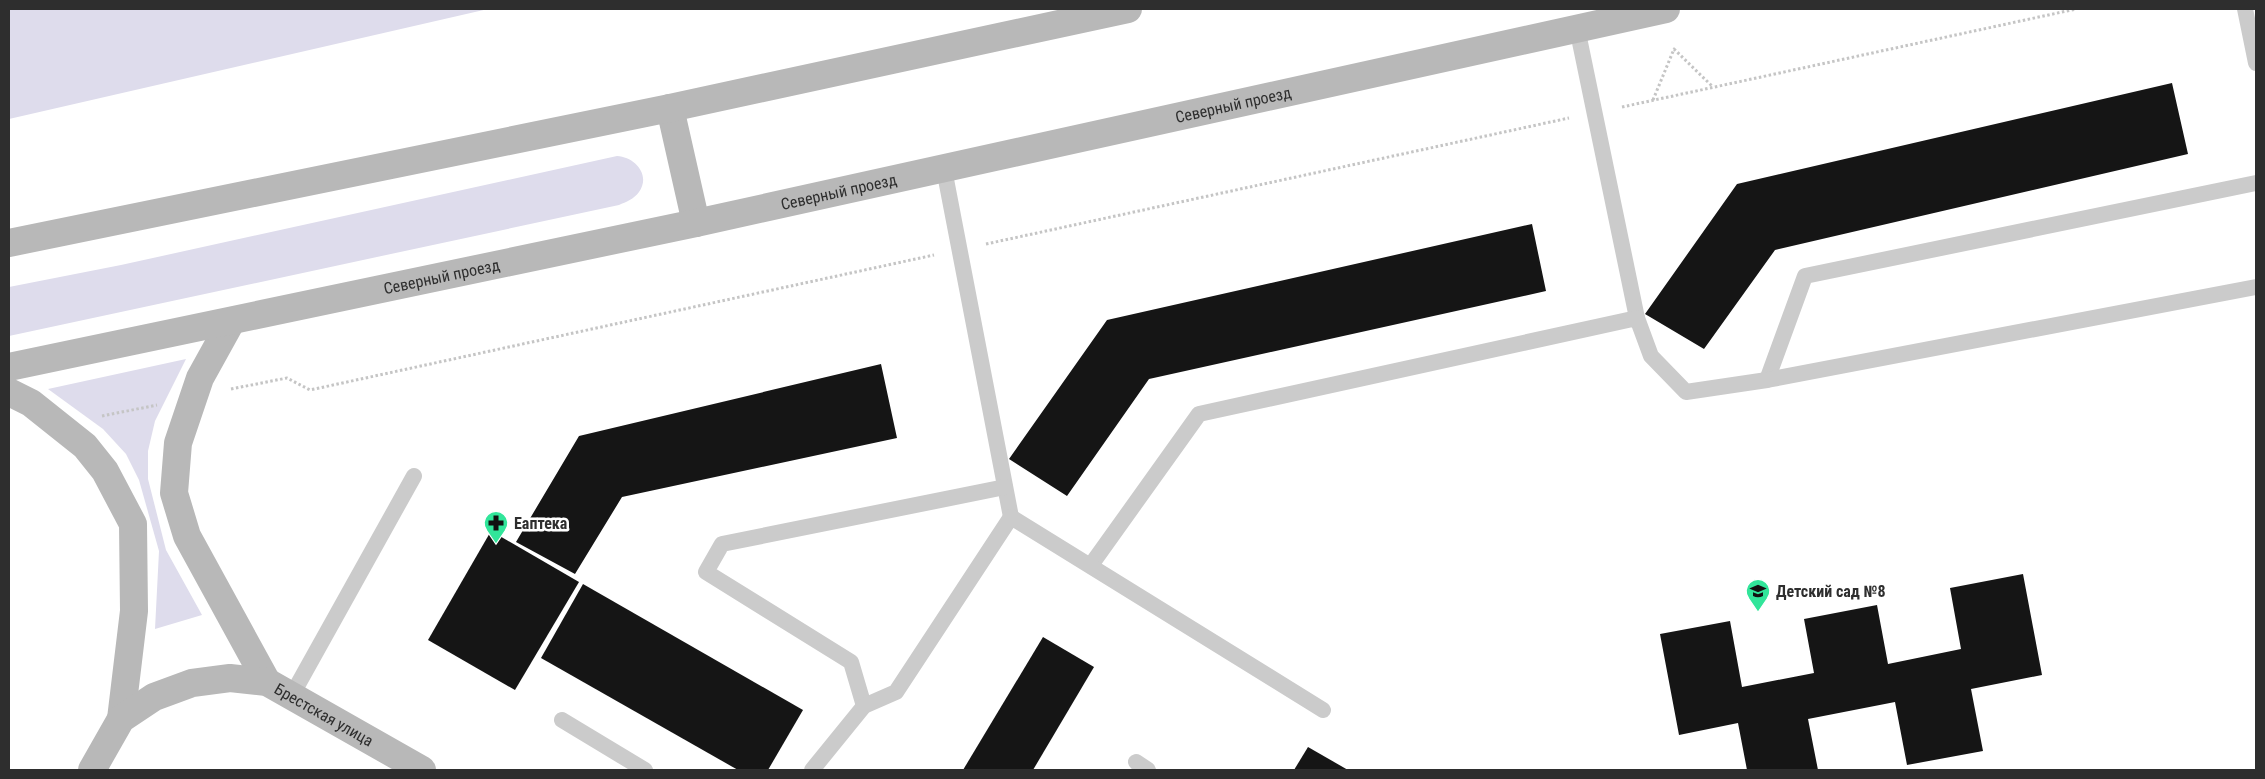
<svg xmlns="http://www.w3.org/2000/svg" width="2265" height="779" viewBox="0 0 2265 779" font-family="'Roboto Condensed',sans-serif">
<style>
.green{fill:#dedcec}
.building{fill:#151515}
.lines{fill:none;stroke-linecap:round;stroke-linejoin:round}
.path{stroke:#c5c5c5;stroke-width:3;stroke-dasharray:2.5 2.5;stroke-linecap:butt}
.service{stroke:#cbcbcb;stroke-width:16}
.secondary{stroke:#b8b8b8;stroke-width:28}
.labels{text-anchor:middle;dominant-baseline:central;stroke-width:5;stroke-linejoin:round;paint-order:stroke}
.street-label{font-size:16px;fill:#2e2e2e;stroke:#fff}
.poi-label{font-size:16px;font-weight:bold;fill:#2e2e2e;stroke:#fff;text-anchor:start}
</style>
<rect width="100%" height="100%" fill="#fff"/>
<!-- green -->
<g class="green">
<polygon points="9,9 488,9 9,119"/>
<path d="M617,156C635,157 651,175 639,192C634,199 626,202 619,205L9,336V287L121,265Z"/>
<polygon points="186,359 155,421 148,451 148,479 166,550 202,615 155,629 159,551 139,480 126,454 103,429 48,389"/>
</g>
<!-- building -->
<g class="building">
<polygon points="2172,83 2188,154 1775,250 1704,349 1645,314 1737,184"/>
<polygon points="1532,224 1546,291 1149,379 1067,496 1009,459 1107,320"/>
<polygon points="881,364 897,438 622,497 575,574 516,542 579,436"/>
<polygon points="491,531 579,582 515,690 428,640"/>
<polygon points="2023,574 2042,675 1971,689 1983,751 1907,765 1895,702 1808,719 1818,770 1747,770 1738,723 1679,735 1660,634 1730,621 1742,687 1814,673 1804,619 1877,605 1888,664 1961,649 1950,588"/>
<polygon points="583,584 803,710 768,770 738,770 541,658"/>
<polygon points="1043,637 1094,667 1033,770 963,770"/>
<polygon points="1308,747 1348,770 1294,770"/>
</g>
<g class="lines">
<!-- path -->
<g class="path">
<polyline points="1653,100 1674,49 1713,87"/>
<polyline points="1622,107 2076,9"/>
<polyline points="986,244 1569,118"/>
<polyline points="231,389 287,378 310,390 934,255"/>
<polyline points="102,416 157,405"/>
</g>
<!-- service -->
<g class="service">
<polyline points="2245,9 2256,63"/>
<polyline points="1577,28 1637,318"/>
<polyline points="944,169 1011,517"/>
<polyline points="1767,380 1805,276 2256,183"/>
<polyline points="1091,565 1199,414 1637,318 1651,356 1686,392 1767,380 2256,287"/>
<polyline points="292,695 414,476"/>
<polyline points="864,706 851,662 706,572 722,544 1005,487"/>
<polyline points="562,720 645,770"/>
<polyline points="1136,762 1148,770"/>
<polyline points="812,770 864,706 896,692 1011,517 1323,710"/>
</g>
<!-- secondary -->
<g class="secondary">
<polyline points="670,108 696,223"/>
<polyline points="9,243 670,108 1128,9"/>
<polyline points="231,322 200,378 178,443 174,493 187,536 267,682"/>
<path id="s1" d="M9,367L696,223L1666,9"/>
<polyline points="9,392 31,403 85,446 105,471 133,524 134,611 121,719"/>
<path id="s2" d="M92,770L121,719L154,697L192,683L230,678L267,682L422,770"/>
</g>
</g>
<!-- icons -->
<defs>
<g id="pharmacy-pin" transform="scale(1.25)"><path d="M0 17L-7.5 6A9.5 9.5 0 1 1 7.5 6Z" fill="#31e59a" stroke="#fff"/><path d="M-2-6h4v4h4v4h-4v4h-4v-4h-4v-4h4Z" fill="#111"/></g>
<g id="school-pin" transform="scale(1.25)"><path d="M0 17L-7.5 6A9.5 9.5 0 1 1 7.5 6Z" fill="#31e59a" stroke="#fff"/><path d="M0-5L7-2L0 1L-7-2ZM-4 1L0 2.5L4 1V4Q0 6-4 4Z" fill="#111"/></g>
</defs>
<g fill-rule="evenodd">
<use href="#pharmacy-pin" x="496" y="523"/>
<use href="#school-pin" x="1758" y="591"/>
</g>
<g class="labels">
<!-- street labels -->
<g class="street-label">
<text stroke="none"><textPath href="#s1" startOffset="1252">Северный проезд</textPath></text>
<text stroke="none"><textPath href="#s1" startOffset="848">Северный проезд</textPath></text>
<text stroke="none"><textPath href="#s1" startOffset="442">Северный проезд</textPath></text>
<text stroke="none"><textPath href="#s2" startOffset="280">Брестская улица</textPath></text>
</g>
<!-- poi labels -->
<g class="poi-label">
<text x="514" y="523">Еаптека</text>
<text x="1776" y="591">Детский сад №8</text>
</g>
</g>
<!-- border -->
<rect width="2265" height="779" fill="none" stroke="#2e2e2e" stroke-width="20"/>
</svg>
